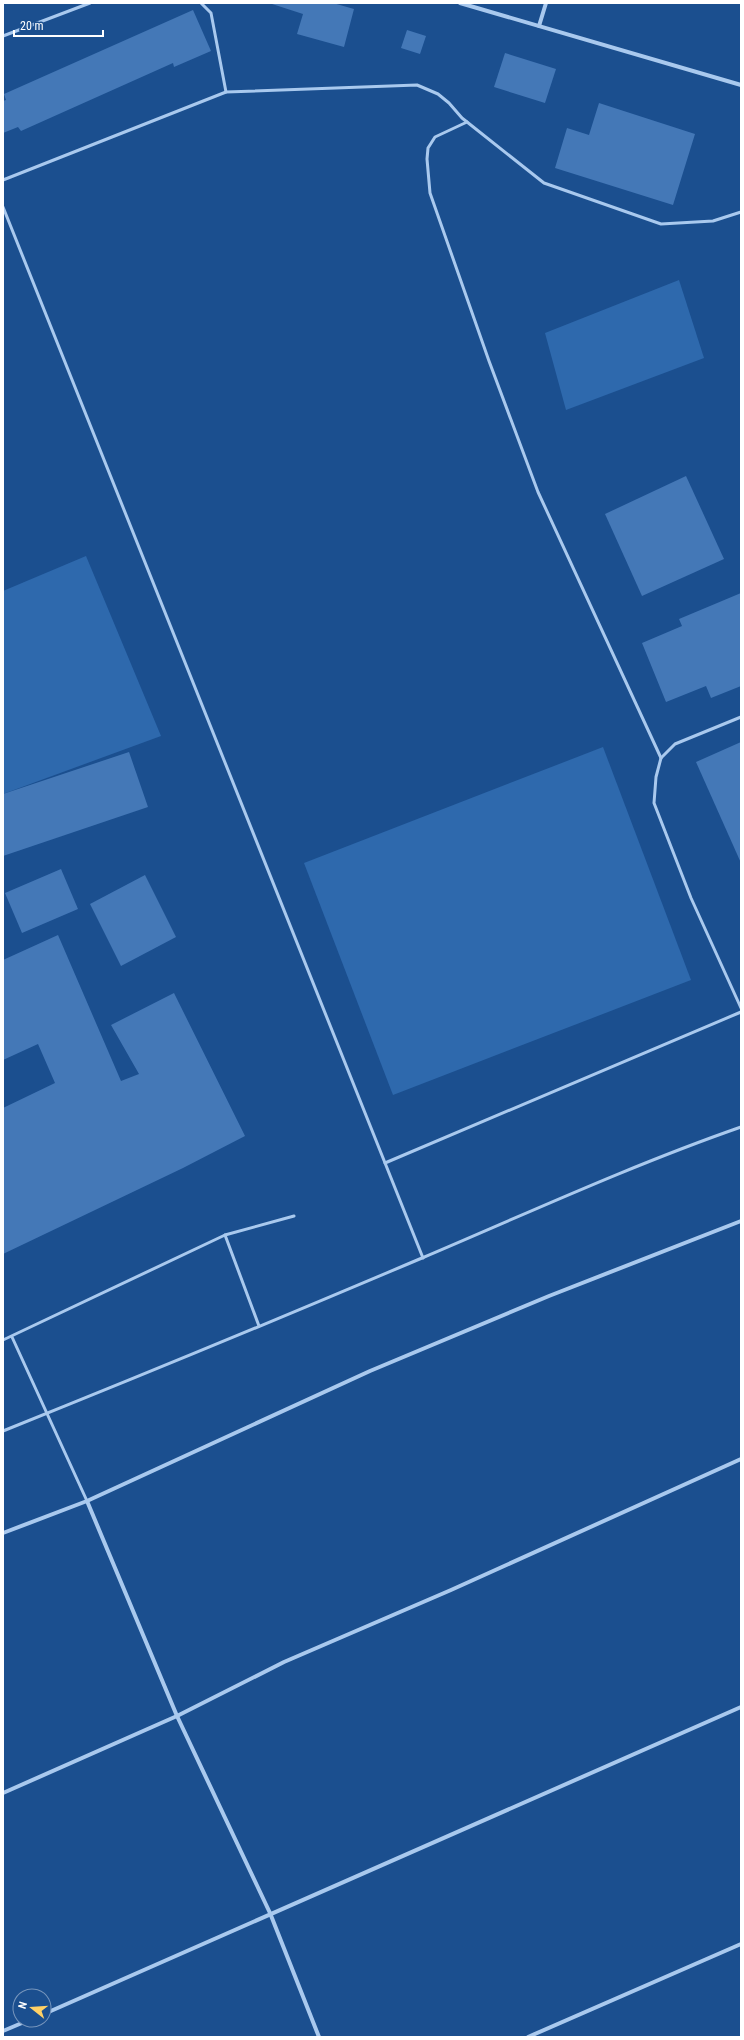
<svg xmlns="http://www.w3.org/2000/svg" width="744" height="2040" viewBox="0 0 744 2040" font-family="'Roboto Condensed',sans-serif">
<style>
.green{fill:#2e69ad}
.building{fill:#4478b7}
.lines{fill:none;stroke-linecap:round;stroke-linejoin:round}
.service{stroke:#a9c9ee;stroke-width:3}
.minor{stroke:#a9c9ee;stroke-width:4}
</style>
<rect width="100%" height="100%" fill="#1b4f8f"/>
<!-- green -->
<g class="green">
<polygon points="679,280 704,358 566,410 545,333"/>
<polygon points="86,556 161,736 3,794 3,591"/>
<polygon points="603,747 691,980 393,1095 304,863"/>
</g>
<!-- building -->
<g class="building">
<polygon points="269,3 333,3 354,9 344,47 297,34 303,14"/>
<polygon points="193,10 211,51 174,67 173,63 21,131 18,127 3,133 3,101 6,100 4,94"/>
<polygon points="407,30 426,36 420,54 401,48"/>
<polygon points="505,53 556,69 545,103 494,87"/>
<polygon points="599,103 695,134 673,205 555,168 567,128 589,135"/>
<polygon points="686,476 724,559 642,596 605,514"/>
<polygon points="741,593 741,686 711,698 706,686 666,702 642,643 682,626 679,619"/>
<polygon points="741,742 741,863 696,762"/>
<polygon points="129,752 148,807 3,856 3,794"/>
<polygon points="61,869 78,909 22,933 5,893"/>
<polygon points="145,875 176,937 121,966 90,904"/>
<polygon points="58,935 121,1081 139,1074 111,1025 174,993 245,1136 183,1168 3,1254 3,1108 55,1083 38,1044 3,1060 3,960"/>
</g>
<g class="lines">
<!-- service -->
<g class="service">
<polyline points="201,3 211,13 226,92"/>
<polyline points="3,36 90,3"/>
<polyline points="467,122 435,137 428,148 427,159 430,193 489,361 538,492 661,758"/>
<polyline points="3,180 226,92 417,85 438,94 449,103 462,118 544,183 661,224 713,221 741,212"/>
<polyline points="3,207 423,1258"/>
<polyline points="741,717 675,744 661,758 656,777 654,803 691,898 741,1008"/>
<polyline points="385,1163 741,1012"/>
<polyline points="225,1235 259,1326"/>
<polyline points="12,1337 87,1501"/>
<polyline points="3,1340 225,1235 294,1216"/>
<path d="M3,1431C143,1375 283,1317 422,1258C528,1213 632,1165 741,1127"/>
</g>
<!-- minor -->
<g class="minor">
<polyline points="460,3 741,85"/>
<polyline points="539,26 546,3"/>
<polyline points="87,1501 177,1716 270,1913 319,2037"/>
<polyline points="3,1533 87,1501 370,1371 549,1296 741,1221"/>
<polyline points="3,1793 177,1716 284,1662 451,1590 741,1459"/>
<polyline points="44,2014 741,1707"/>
<polyline points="3,2031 29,2020"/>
<polyline points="528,2037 741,1944"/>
</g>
</g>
<!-- border -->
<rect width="744" height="2040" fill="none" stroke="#ffffff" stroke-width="8"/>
<!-- north arrow -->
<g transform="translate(32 2008) rotate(287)"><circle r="19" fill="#1b4f8f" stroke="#7695bc"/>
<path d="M0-3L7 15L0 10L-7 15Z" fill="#ffd166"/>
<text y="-6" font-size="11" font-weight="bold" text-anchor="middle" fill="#ffffff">N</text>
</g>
<!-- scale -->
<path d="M14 30v6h89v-6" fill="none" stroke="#ffffff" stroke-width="2"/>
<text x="20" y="30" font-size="12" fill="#ffffff" stroke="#1b4f8f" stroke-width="3" paint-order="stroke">20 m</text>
</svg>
